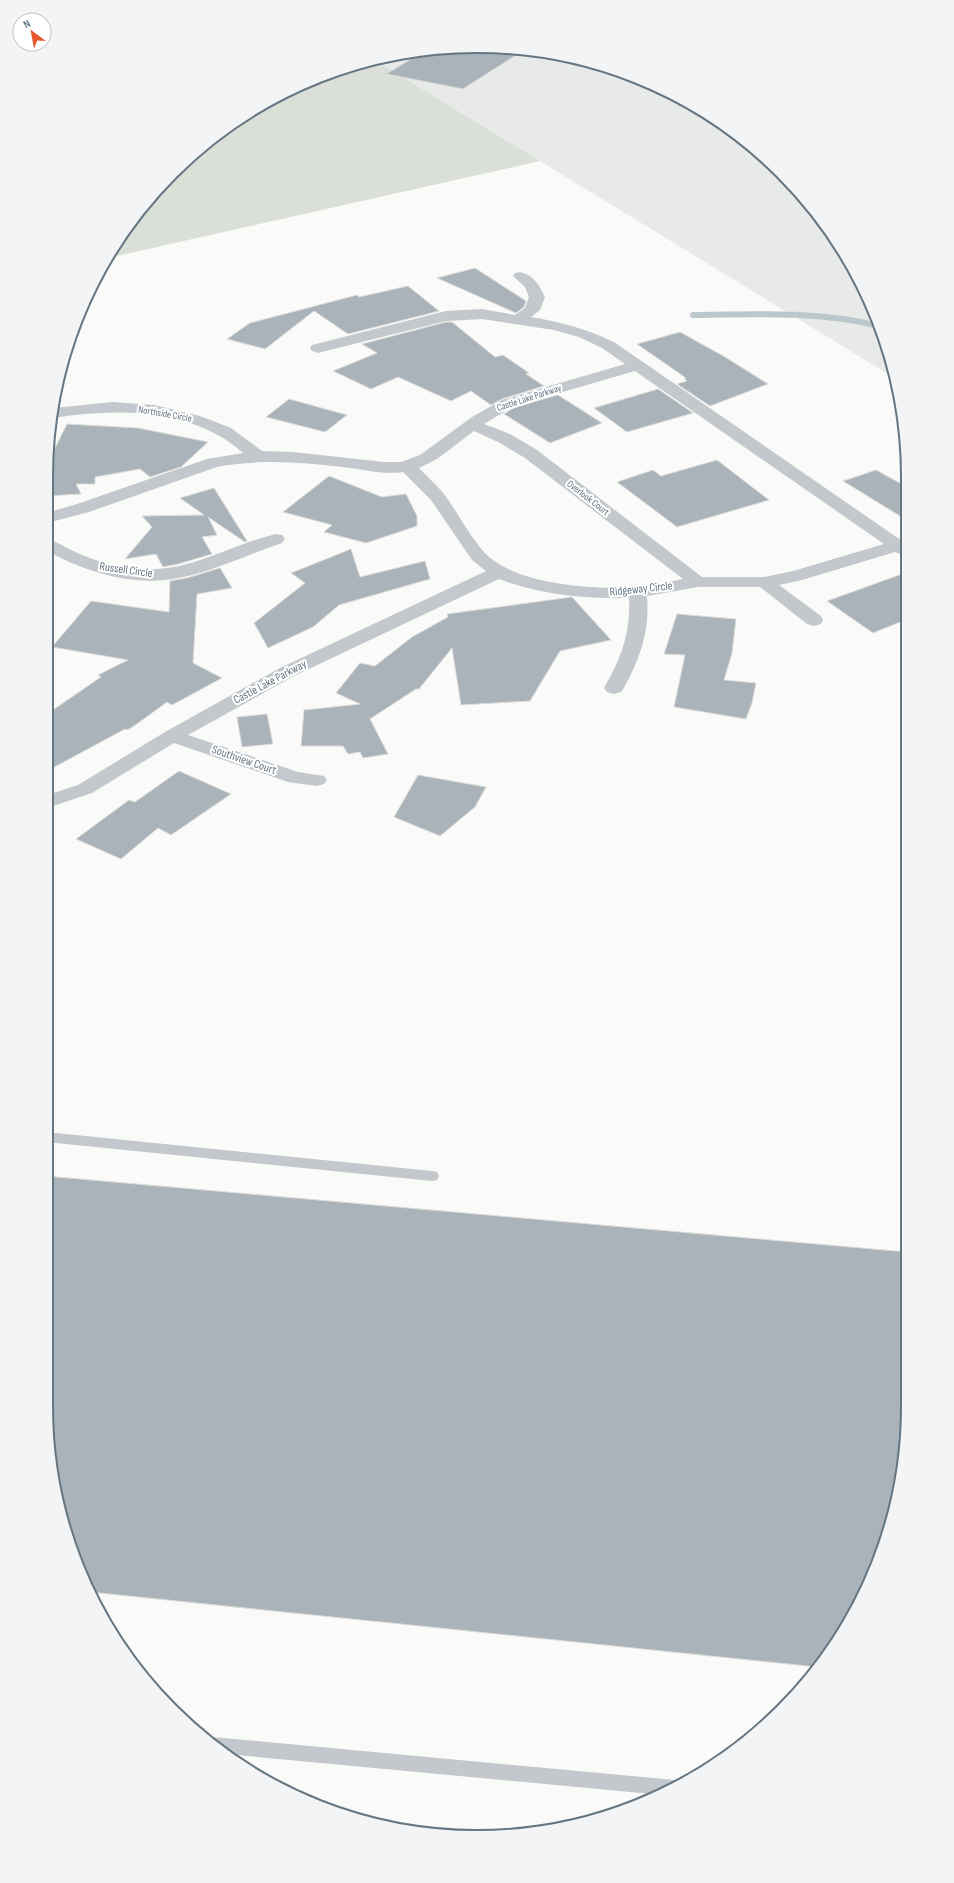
<svg xmlns="http://www.w3.org/2000/svg" width="954" height="1883" viewBox="0 0 954 1883" font-family="'Sofia Sans Condensed',sans-serif">
<style>
.built{fill:#e8e9e9}
.green{fill:#dadfd7}
.lines{fill:none;stroke-linecap:round;stroke-linejoin:round}
.stream{stroke:#bbc7cb;stroke-width:6}
.building{fill:#aab3b9;stroke:#dcdcda}
.lane{fill:#c3c8cc;fill-rule:evenodd}
.street{fill:#c3c8cc;fill-rule:evenodd}
.labels{text-anchor:middle;dominant-baseline:central;stroke-width:4;stroke-linejoin:round;paint-order:stroke}
.far-street-label{font-size:10px;fill:#657683;stroke:#fff}
.street-label{font-size:12px;fill:#657683;stroke:#fff}
.rim{fill:none;stroke:#657683;stroke-width:2}
</style>
<rect width="100%" height="100%" fill="#fafaf8"/>
<!-- built -->
<polygon class="built" points="505,47 588,61 667,90 740,135 819,215 875,312 893,377 375,60 421,50"/>
<!-- green -->
<polygon class="green" points="375,60 540,161 108,258 135,215 193,153 261,104 338,69"/>
<g class="lines">
<!-- stream -->
<path class="stream" d="M693,315C756,314 817,311 879,326"/>
</g>
<!-- building -->
<g class="building">
<polygon points="499,47 524,50 463,89 386,74 426,50"/>
<polygon points="475,268 526,301 524,307 516,313 437,278"/>
<polygon points="408,286 439,311 348,334 314,311 265,349 227,339 250,323 357,295 359,297"/>
<polygon points="446,322 452,322 495,357 503,355 529,373 526,374 544,386 502,399 491,405 471,391 451,401 398,377 371,389 333,371 377,353 362,344"/>
<polygon points="680,332 725,357 768,384 710,406 677,384 687,381 684,378 686,378 637,344"/>
<polygon points="658,389 693,413 627,432 594,408"/>
<polygon points="558,395 602,423 550,443 504,414 515,407"/>
<polygon points="289,399 347,415 325,432 266,417"/>
<polygon points="67,424 138,428 208,442 181,467 150,477 140,469 95,477 95,484 76,484 81,494 47,496 47,464"/>
<polygon points="717,460 769,500 677,527 617,482 653,470 661,476"/>
<polygon points="876,470 905,486 905,519 843,481"/>
<polygon points="329,476 382,497 406,494 417,516 417,526 366,543 324,532 332,525 283,512"/>
<polygon points="214,488 247,541 245,542 208,517 217,535 202,537 212,554 178,564 163,567 156,554 125,559 152,527 142,516 204,515 180,498"/>
<polygon points="351,549 360,577 425,561 430,579 339,605 313,627 268,648 254,623 305,583 291,573"/>
<polygon points="220,568 232,588 197,594 193,663 222,678 172,705 167,702 134,726 127,730 125,729 47,771 47,714 101,677 98,675 128,660 52,647 91,601 169,612 170,581 187,578"/>
<polygon points="905,573 905,620 873,633 827,601"/>
<polygon points="572,597 611,640 560,651 530,701 461,705 452,648 419,689 416,689 370,719 388,754 363,758 360,752 348,754 343,746 301,746 304,710 360,704 336,693 360,663 375,666 412,637 448,617 447,614"/>
<polygon points="677,614 736,619 732,653 724,680 756,683 752,703 746,719 674,707 685,655 664,654"/>
<polygon points="267,714 273,744 242,747 237,717"/>
<polygon points="179,771 231,794 171,835 158,828 121,859 76,839 129,800 135,802"/>
<polygon points="418,775 486,787 475,807 440,836 394,817"/>
<polygon points="46,1176 907,1252 907,1434 893,1517 864,1596 835,1646 817,1667 90,1592 69,1545 54,1490 46,1406"/>
</g>
<g class="lines">
<!-- lane -->
<g class="lane">
<polygon points="46,1132 432,1171 437,1172 439,1176 437,1180 432,1181 46,1142"/>
<polygon points="213,1737 675,1780 682,1784 662,1795 226,1754 206,1740"/>
</g>
<!-- street -->
<g class="street">
<path d="M520,272C534,275 539,285 545,297L540,310L531,317C561,322 587,329 614,342L905,543V556L895,552L802,580L779,585L821,616L823,620L821,624L814,626L807,624L760,587H698L647,596C650,631 640,658 624,688L621,692L614,694L607,692L604,688C621,659 631,632 629,598C586,599 540,595 499,579L294,676L188,735L298,772L324,776L327,780L324,784L317,786L288,782L174,743L92,793L47,808V795L78,785L165,732L280,668L486,571L472,560L431,500L403,472C383,475 362,469 342,467C300,462 259,459 217,467L89,512L47,523V513L77,504L207,459L243,453C193,408 116,408 53,418L54,408L113,402L154,405L200,416L231,428L262,451L293,452L384,462H401L420,455L472,417L502,400L625,364L602,348L579,337L554,330L482,319L446,321L318,353L312,351L310,348L312,345L446,311L482,309L515,315L525,308L529,297L525,287L513,276L515,273ZM635,371L884,544L793,571L764,577H702L537,450L510,434L484,424L514,406ZM474,431L498,442L525,458L683,579C668,582 653,585 638,587C595,590 514,585 484,552C469,535 458,513 444,494C437,485 427,477 419,468L437,459Z"/>
<path d="M276,534L282,535L285,539L282,543C246,555 210,573 173,579C130,586 84,571 47,551V539C55,541 62,545 69,549C83,556 99,562 115,565C179,581 218,548 276,534Z"/>
</g>
</g>
<g class="labels">
<!-- far-street labels -->
<g class="far-street-label">
<text transform="translate(529 398) rotate(-18)">Castle Lake Parkway</text>
<text transform="translate(165 414) rotate(10)">Northside Circle</text>
<text transform="translate(588 498) rotate(38)">Overlook Court</text>
</g>
<!-- street labels -->
<g class="street-label">
<text transform="translate(126 570) rotate(8)">Russell Circle</text>
<text transform="translate(641 589) rotate(-6)">Ridgeway Circle</text>
<text transform="translate(270 682) rotate(-28)">Castle Lake Parkway</text>
<text transform="translate(244 760) rotate(19)">Southview Court</text>
</g>
</g>
<!-- crop -->
<path d="M0 0H954V1883H0ZM477 53H477A424 424 0 0 1 901 477V1406A424 424 0 0 1 477 1830H477A424 424 0 0 1 53 1406V477A424 424 0 0 1 477 53Z" fill="#f3f4f5" fill-rule="evenodd"/>
<path class="rim" d="M477 53H477A424 424 0 0 1 901 477V1406A424 424 0 0 1 477 1830H477A424 424 0 0 1 53 1406V477A424 424 0 0 1 477 53Z"/>
<!-- north arrow -->
<g transform="translate(32 32) rotate(328)"><circle r="19" fill="#ffffff" stroke="#c1c8cd"/>
<path d="M0-3L7 15L0 10L-7 15Z" fill="#e4572e"/>
<text y="-6" font-size="11" font-weight="bold" text-anchor="middle" fill="#657683">N</text>
</g>
</svg>
